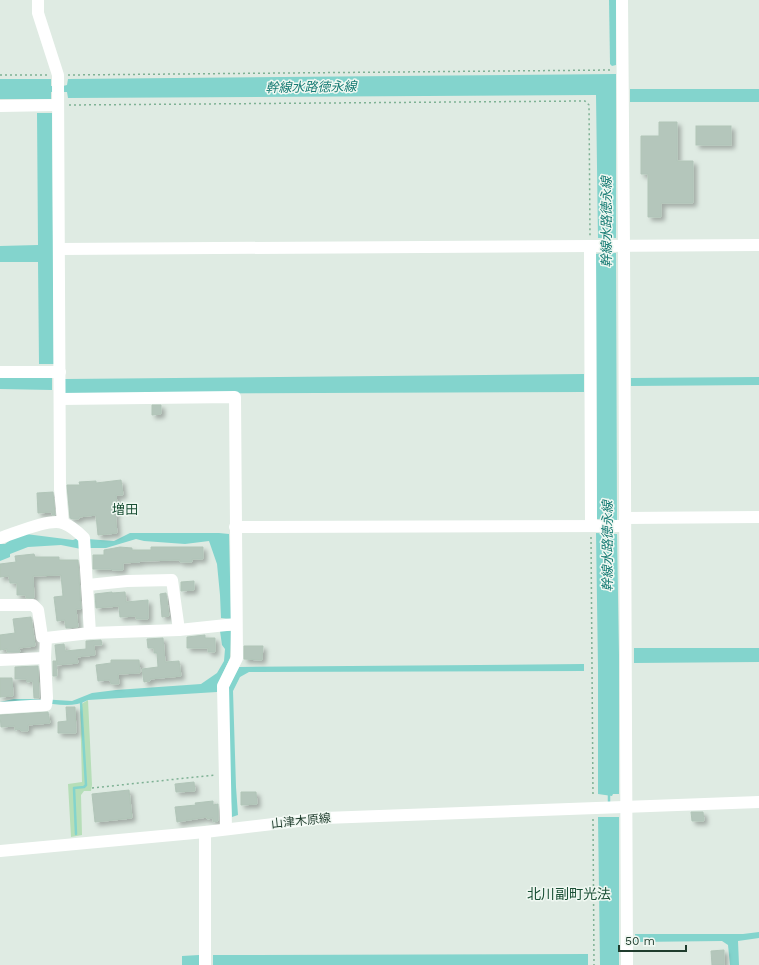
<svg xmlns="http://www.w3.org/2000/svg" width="759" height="965" viewBox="0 0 759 965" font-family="'Work Sans','Noto Sans JP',sans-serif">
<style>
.green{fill:#b6deb8}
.water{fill:#83d4cd}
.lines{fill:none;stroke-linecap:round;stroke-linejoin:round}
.stream{stroke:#83d4cd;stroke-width:2.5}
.building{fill:#b4c6bb;stroke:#b1c5b8;filter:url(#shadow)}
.path{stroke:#7eb194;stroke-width:1.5;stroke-dasharray:2 3;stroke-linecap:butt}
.minor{stroke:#fff;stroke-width:12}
.labels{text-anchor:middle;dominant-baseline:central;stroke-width:3;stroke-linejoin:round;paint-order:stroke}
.street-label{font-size:12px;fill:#1f3c2d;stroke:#f0f8f2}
.water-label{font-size:13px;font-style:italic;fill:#167b73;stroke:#f0f8f2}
.neighbourhood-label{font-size:13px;fill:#1a4f35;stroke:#f0f8f2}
.quarter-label{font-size:14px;fill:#1a4f35;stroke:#f0f8f2}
</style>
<defs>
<filter id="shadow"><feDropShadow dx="3.5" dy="3.5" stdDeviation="2" flood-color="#0004"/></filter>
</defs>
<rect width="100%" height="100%" fill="#dfebe3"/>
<!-- green -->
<polygon class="green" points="88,700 92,785 91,791 84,791 81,795 82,835 71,837 68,784 82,782 80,705"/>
<!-- water -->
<g class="water">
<polygon points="609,0 616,0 616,65 612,66 610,64"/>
<polygon points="616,74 616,238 609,238 608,240 603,240 604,238 598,238 596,95 68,98 67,92 63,92 63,86 67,85 68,79"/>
<polygon points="0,79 51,79 51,86 55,86 55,92 51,92 51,99 0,99"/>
<rect x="630" y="89" width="129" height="13"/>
<polygon points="37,113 52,113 54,364 39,364 38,262 0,262 0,246 38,245"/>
<polygon points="603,250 609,250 609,253 616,253 617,520 597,519 596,254 602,253"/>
<polygon points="584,374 584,392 65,394 65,379"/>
<polygon points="0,376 52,376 52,390 0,389"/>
<polygon points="759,377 759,385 631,386 631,378"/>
<polygon points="130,533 219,533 229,534 231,619 221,618 220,595 217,564 209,541 185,544 144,541 136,539 106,548 89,548 87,539 114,541"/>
<polygon points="596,533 617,534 619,655 619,794 613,794 612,796 598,794 598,668"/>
<polygon points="26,534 73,540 78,538 81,549 61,545 28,547 10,554 10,557 0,561 0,544 5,544 13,538"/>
<path d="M220,631H231L230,658L218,684L217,692L88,700C71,709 56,703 38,703C26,702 13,704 0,705V702L14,699H40L72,701L92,693L116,690L201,684L217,673L224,661L225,649L222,645Z"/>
<polygon points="634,648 759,648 759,662 634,663"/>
<polygon points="584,664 584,671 249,672 240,677 233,691 236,787 238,815 232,817 230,786 227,690 239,667"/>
<polygon points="598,817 619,817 619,965 600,965"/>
<polygon points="759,932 759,938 738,941 739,965 730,965 728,945 722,941 635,942 635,934 743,934"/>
<polygon points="588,954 588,965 213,965 213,955"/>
<polygon points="199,955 199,965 182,965 182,956"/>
</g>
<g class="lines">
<!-- stream -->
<g class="stream">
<polyline points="609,793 609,804"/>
<polyline points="76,834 74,788 84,787 86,785 81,702"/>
</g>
</g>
<!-- building -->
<g class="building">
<polygon points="659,122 677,122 677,161 693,161 693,203 661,203 661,217 648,217 648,174 641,174 641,136 659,136"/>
<rect x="696" y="126" width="35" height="19"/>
<polygon points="152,405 161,405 161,414 152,415"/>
<polygon points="121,480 123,495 116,495 118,511 115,511 117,533 98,535 96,515 79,517 79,519 73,519 70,518 67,485 80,485 79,482 96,481 96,483"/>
<polygon points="53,492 55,515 52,515 52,512 38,513 37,493"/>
<polygon points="151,547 203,547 203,559 192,559 192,562 180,562 180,560 140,561 140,562 123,563 123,570 112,570 111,569 93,569 93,555 104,555 104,550 120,547 132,548 132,550 151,550"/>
<polygon points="34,554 35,557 59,557 59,560 78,560 81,609 76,609 78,627 66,628 65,620 57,621 54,597 63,596 61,575 33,576 34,598 26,598 26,595 17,595 17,583 10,583 9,576 0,577 0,564 16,562 15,556"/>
<polygon points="194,581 194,590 181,591 181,582"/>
<polygon points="112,592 112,593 125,592 126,602 148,600 148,619 136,619 136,616 120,617 119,606 96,608 95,594"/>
<polygon points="166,593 169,616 162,617 160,594"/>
<polygon points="31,617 35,646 19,648 20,652 7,652 7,649 0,650 0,635 15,633 13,619"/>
<polygon points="205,635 205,638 215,638 215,652 208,652 208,648 187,648 187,637"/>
<polygon points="163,638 165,662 179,661 181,676 150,679 150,681 144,682 142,669 158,667 157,653 154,653 154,648 148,648 147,639"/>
<polygon points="101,640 102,645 94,645 95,655 77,657 78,663 57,665 55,645 64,644 65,651 86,649 86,641"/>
<polygon points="244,646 263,646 262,660 244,659"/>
<polygon points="111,660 139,660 140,673 118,674 119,684 111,684 110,680 98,681 96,665 111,663"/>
<polygon points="53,661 56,661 57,676 53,676"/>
<polygon points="38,666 39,698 34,698 33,681 27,682 26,679 15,679 15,667"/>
<polygon points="0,678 12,678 13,696 0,697"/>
<polygon points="66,707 75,707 76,733 58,733 58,722 67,721"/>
<polygon points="48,712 50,723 28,725 28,731 21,731 20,729 15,730 15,726 1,727 0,715"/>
<polygon points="194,782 195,791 176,792 175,784"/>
<polygon points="129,790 132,818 95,822 92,794"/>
<polygon points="241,792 256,792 257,804 241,805"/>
<polygon points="213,801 213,805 218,804 218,821 213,822 213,818 207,819 207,817 177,822 175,807 196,805 195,803"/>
<polygon points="691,812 703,812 704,821 692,821"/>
<polygon points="724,950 724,965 712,965 711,951"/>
</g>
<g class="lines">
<!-- path -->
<g class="path">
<polyline points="0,75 48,75"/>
<polyline points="68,75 612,70"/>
<polyline points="69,105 585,101 589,105 590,236"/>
<polyline points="591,537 593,797"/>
<polyline points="92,788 215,775"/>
<polyline points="593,819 594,965"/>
</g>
<!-- minor -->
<g class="minor">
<polyline points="38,0 38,13 58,75 58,83 60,489 63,523"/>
<polyline points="622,0 624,246 627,965"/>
<polyline points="0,106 58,105"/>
<polyline points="590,246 591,525"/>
<polyline points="59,249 759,245"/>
<polyline points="0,372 60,372"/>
<polyline points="60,399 235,397 237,658 223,686 226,829"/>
<polyline points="625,518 759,517"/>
<polyline points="235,527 625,526"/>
<path d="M0,538C16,533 49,518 63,523C71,526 78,532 84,538L90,633L46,638"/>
<polyline points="88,585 127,581 172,580 179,630"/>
<polyline points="0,605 33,605 38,610 42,637 46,638 45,658 47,698 46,705 0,708"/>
<polyline points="90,633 179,630 236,624"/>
<polyline points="0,660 45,658"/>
<polyline points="0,851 205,832 324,818 759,802"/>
<polyline points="205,965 205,832"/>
</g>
</g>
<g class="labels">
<!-- street labels -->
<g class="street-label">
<text transform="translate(301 821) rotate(-6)">山津木原線</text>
</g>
<!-- water labels -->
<g class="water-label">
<text transform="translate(311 87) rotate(-1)">幹線水路徳永線</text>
<text transform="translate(606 222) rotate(-90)">幹線水路徳永線</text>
<text transform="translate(607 546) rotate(-90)">幹線水路徳永線</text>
</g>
<!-- neighbourhood labels -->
<g class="neighbourhood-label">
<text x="125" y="509">増田</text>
</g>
<!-- quarter labels -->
<g class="quarter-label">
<text x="569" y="894">北川副町光法</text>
</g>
</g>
<!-- scale -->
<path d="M619 945v6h67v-6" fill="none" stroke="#1f3c2d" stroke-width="2"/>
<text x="625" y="945" font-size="12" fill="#1f3c2d" stroke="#f0f8f2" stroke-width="3" paint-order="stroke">50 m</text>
</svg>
